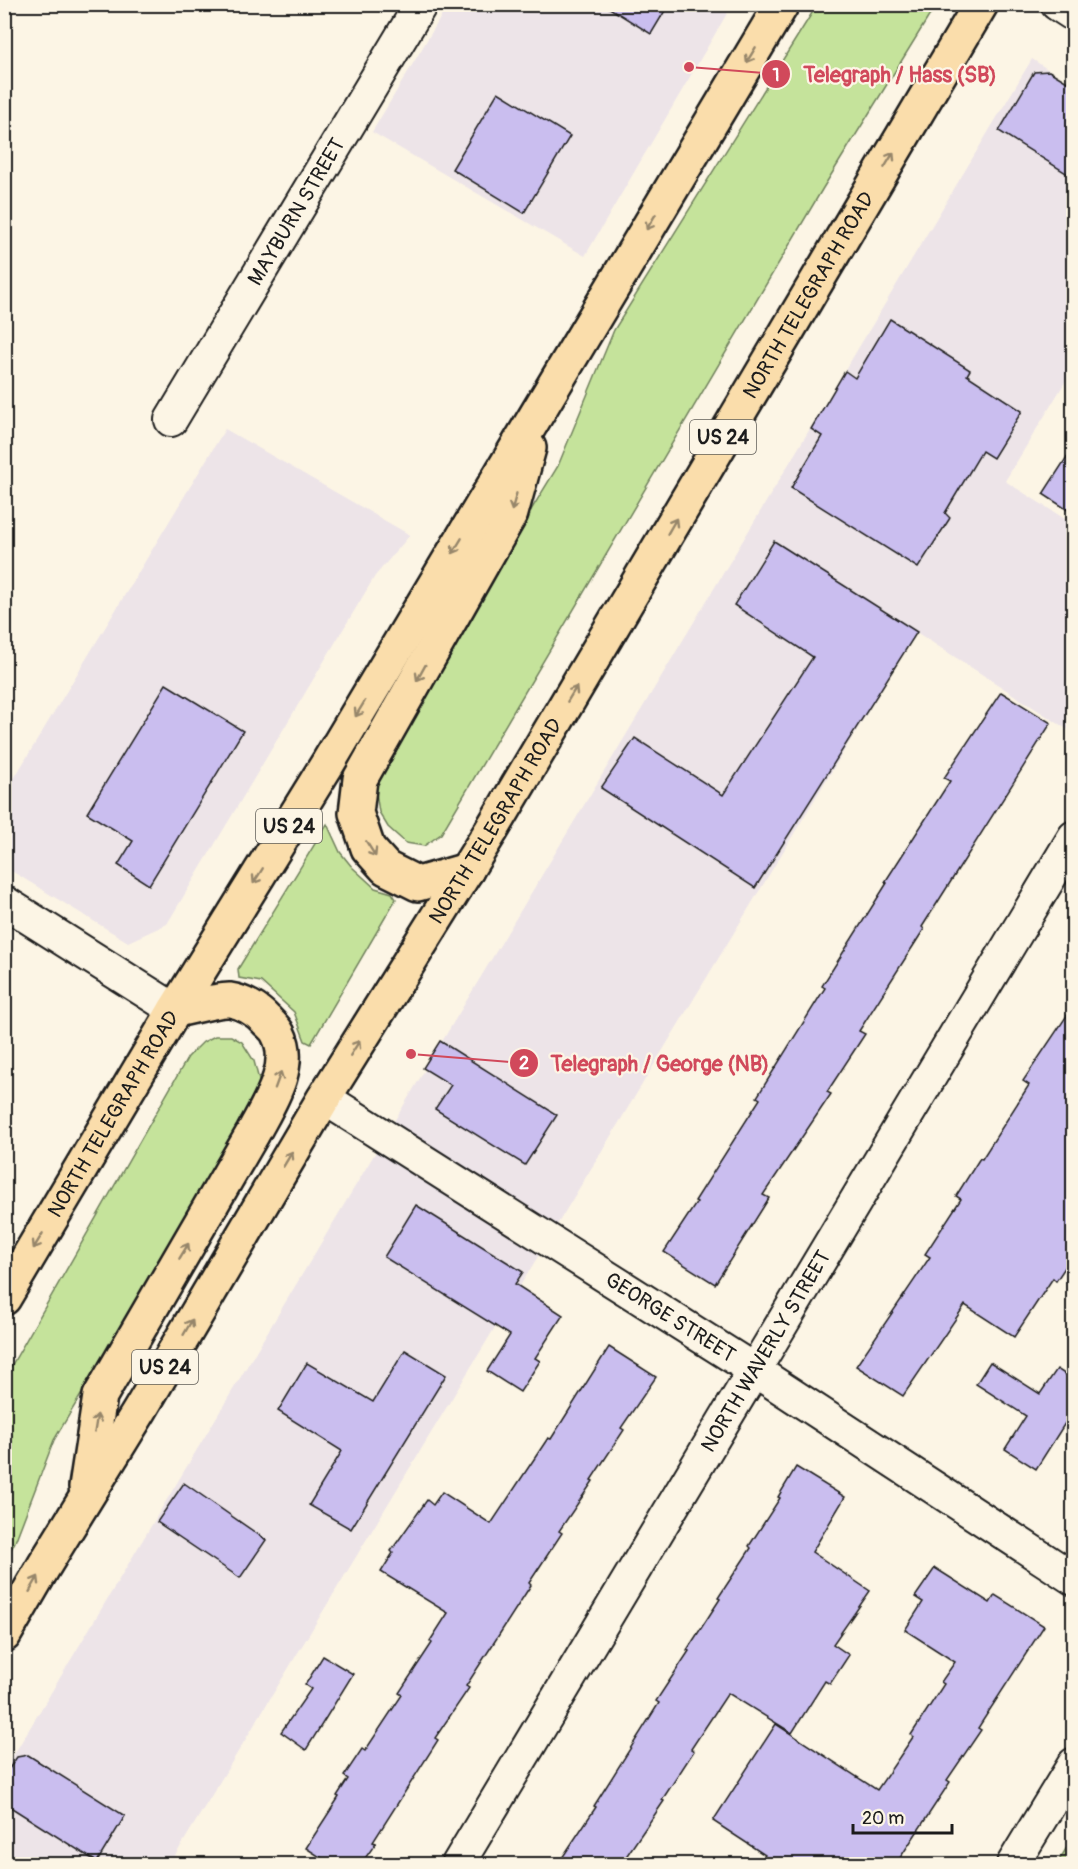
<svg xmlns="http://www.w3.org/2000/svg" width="1078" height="1869" viewBox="0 0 1078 1869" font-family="Pangolin,sans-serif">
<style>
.built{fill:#ede4e8}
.green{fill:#c5e39b;stroke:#70805c;stroke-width:1.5}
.building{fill:#cabeef;stroke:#1c1c1c;stroke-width:1.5}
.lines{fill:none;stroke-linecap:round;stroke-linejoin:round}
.minor-casing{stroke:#1c1c1c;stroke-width:36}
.primary-casing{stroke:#1c1c1c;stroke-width:38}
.minor{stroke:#fcf5e5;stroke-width:32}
.primary{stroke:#faddab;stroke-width:33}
.oneway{stroke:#96866b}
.labels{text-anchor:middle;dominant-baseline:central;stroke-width:4.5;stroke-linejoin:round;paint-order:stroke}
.shield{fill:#fcf5e5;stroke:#5f5d58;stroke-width:1.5}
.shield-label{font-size:20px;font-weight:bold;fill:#1c1c1c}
.street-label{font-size:21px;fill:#1c1c1c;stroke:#fcf5e5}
.leader{fill:none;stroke:#d1495b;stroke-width:2}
.callout-dot{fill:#d1495b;stroke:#fcf5e5;stroke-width:2}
.mark-label{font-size:18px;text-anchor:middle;font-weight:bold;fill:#fff}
.callout-label{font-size:22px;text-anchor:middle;font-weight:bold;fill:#d1495b;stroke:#fcf5e5;stroke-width:4.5;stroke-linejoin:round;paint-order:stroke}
</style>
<rect width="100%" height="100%" fill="#fcf5e5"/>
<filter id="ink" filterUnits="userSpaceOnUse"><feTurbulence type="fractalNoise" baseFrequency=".0167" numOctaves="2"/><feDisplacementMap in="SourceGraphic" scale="12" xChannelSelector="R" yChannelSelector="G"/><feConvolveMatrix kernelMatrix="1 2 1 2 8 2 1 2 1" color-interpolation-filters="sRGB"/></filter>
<g filter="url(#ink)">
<!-- built -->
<g class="built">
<polygon points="448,5 732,5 585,256 372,132"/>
<polygon points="1032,59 1073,86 1073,369 1005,481 1073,524 1073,733 916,632 170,1864 5,1864 4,1771"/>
<polygon points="225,429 410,535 375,576 167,924 128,942 5,867 4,795"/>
</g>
<!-- green -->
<g class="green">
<polygon points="817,5 936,5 823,188 441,834 424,846 406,843 388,827 379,812 375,786 383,752 558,466 614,330"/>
<polygon points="327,824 340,852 352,867 375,888 392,893 396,899 311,1044 305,1041 294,1012 261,982 239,978 238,969"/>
<polygon points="215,1036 231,1036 242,1042 254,1061 260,1084 251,1106 188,1216 54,1440 15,1542 5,1560 5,1377 188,1057 203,1042"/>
<polygon points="1073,1837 1073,1864 1057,1864"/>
</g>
<!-- building -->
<g class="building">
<polygon points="603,4 669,4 651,34"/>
<polygon points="1049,71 1074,86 1074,178 999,131 1034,72"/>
<polygon points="498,92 570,136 524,213 452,169"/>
<polygon points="890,319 970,370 967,375 1022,411 993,458 982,451 945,513 950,518 918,568 791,488 822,436 811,429 845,371 855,378"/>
<polygon points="1074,446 1074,514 1043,494"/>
<polygon points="774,541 917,632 755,888 601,788 635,738 723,795 813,657 734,605"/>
<polygon points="166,684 243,731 149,885 118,865 133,841 87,813"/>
<polygon points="1001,692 1051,723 922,927 924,929 859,1031 865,1034 827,1092 831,1094 763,1195 769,1198 715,1284 664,1252 697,1202 695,1201 760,1099 757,1097 825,988 822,986 887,883 885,882 950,781 944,778"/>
<polygon points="1074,1005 1074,1254 1056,1281 1053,1278 1014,1337 965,1305 903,1396 856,1366 930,1257 925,1254 961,1199 956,1196 980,1158 982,1159 1029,1085 1023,1081"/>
<polygon points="440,1041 557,1115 525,1165 435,1109 451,1085 423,1068"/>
<polygon points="416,1205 523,1272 515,1284 563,1315 535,1358 540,1361 520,1392 487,1371 510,1335 384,1257"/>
<polygon points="609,1347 656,1377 621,1428 624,1430 591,1480 593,1481 559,1531 562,1533 529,1583 531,1585 466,1686 469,1688 435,1738 438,1740 373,1842 376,1843 361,1864 331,1864 306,1848 339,1797 337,1796 348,1779 344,1776 362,1749 365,1751 402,1695 399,1693 432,1643 430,1641 448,1613 381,1572 393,1553 391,1551 427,1500 433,1505 442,1492 491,1524 548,1438 551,1439"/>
<polygon points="405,1350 446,1375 351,1529 309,1505 342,1451 278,1411 307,1363 373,1402"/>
<polygon points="990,1362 1040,1394 1057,1369 1074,1380 1074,1409 1036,1469 1005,1449 1026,1416 976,1384"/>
<polygon points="796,1467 845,1497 812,1552 870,1591 833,1644 849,1655 830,1684 825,1681 792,1733 728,1693 691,1749 694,1751 662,1800 664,1801 621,1864 558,1864 596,1807 594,1806 659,1703 656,1701 689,1651 687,1650 720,1599 718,1598 751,1548 749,1546 780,1498 778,1497"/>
<polygon points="184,1483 266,1540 240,1578 157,1522"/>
<polygon points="935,1568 990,1603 995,1595 1044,1626 978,1728 981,1730 947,1780 950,1782 896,1864 759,1864 765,1855 713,1821 776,1724 877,1790 913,1737 911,1735 944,1684 941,1682 955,1662 905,1630 923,1602 915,1597"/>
<polygon points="323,1656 353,1674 306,1750 281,1732 311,1689 305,1685"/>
<polygon points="28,1755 125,1816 97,1862 4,1803 4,1776 17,1757"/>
</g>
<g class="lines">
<!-- minor casing -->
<g class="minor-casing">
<g id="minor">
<polyline points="1057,4 1074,15"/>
<path id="s1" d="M171,420L421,4"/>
<polyline points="4,902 175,1010"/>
<path id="s2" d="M324,1098L754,1370L1074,1579"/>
<path id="s3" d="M458,1864L1074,837"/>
<polyline points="1013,1864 1074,1764"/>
</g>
</g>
<!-- primary casing -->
<g class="primary-casing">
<g id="primary">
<polyline points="467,870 418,884 386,868 368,848 356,813 360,779 511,513 529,448"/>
<path id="s4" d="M4,1298L175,1010L328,763L782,4"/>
<path d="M86,1487L100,1396L253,1133C267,1106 295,1066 278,1034C276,1029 270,1024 266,1020C257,1010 243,1002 230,1000C218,999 188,1008 175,1010"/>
<path id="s5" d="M4,1635L44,1566L140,1410L324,1098L491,831L981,4"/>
</g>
</g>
<!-- minor -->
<use href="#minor" class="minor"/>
<!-- primary -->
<use href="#primary" class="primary"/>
</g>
<!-- one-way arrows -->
<defs><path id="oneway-shaft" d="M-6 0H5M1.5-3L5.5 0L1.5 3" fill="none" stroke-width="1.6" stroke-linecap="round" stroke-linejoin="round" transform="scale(1.5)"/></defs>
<g class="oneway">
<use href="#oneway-shaft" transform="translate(751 55) rotate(121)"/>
<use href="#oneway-shaft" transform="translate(889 160) rotate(-59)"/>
<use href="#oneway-shaft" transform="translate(651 222) rotate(121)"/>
<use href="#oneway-shaft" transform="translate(514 502) rotate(106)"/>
<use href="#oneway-shaft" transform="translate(672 526) rotate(-60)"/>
<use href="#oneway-shaft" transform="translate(457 546) rotate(121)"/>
<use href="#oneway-shaft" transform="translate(421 673) rotate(119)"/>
<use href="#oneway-shaft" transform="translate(572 694) rotate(-59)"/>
<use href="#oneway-shaft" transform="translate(360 709) rotate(121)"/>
<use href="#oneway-shaft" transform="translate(371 849) rotate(58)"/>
<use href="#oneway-shaft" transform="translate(258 876) rotate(122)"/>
<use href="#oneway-shaft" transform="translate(355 1048) rotate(-58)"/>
<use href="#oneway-shaft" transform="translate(278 1080) rotate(-70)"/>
<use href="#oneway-shaft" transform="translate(288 1159) rotate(-59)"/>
<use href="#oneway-shaft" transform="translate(38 1241) rotate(121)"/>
<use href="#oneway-shaft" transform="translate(184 1251) rotate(-59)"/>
<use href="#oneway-shaft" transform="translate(188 1327) rotate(-60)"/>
<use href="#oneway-shaft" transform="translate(96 1423) rotate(-81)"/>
<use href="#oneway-shaft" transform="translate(34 1584) rotate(-60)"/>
</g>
</g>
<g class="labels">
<!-- shield labels -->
<g class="shield">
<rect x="690" y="420" width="66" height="34" rx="4.5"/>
<rect x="256" y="809" width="66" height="34" rx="4.5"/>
<rect x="132" y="1350" width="66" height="34" rx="4.5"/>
</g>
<g class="shield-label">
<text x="723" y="437">US 24</text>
<text x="289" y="826">US 24</text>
<text x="165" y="1367">US 24</text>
</g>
<!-- street labels -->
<g class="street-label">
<text stroke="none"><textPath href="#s1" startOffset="243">MAYBURN STREET</textPath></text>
<text stroke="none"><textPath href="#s5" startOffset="1563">NORTH TELEGRAPH ROAD</textPath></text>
<text stroke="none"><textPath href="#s5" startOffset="951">NORTH TELEGRAPH ROAD</textPath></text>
<text stroke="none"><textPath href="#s4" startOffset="214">NORTH TELEGRAPH ROAD</textPath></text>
<text stroke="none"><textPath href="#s2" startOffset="410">GEORGE STREET</textPath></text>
<text stroke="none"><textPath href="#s3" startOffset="598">NORTH WAVERLY STREET</textPath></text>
</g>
</g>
<!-- callouts -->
<path class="leader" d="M689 67L776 74M411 1054L524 1063"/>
<g class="callout-dot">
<circle cx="689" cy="67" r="6"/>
<circle cx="411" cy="1054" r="6"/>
<circle cx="776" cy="74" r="15"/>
<circle cx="524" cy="1063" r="15"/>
</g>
<g class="mark-label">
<text x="776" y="81">1</text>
<text x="524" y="1069">2</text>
</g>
<g class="callout-label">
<text x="900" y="82">Telegraph / Hass (SB)</text>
<text x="660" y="1071">Telegraph / George (NB)</text>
</g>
<!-- margin -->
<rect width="1078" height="1869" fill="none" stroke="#fcf5e5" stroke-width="24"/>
<rect x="12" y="12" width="1054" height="1845" fill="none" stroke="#1c1c1c" stroke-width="2" filter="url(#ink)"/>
<!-- scale -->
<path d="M853 1824v9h99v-9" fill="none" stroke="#1c1c1c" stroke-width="3"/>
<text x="862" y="1824" font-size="18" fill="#1c1c1c" stroke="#fcf5e5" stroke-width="4.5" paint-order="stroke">20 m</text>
</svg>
